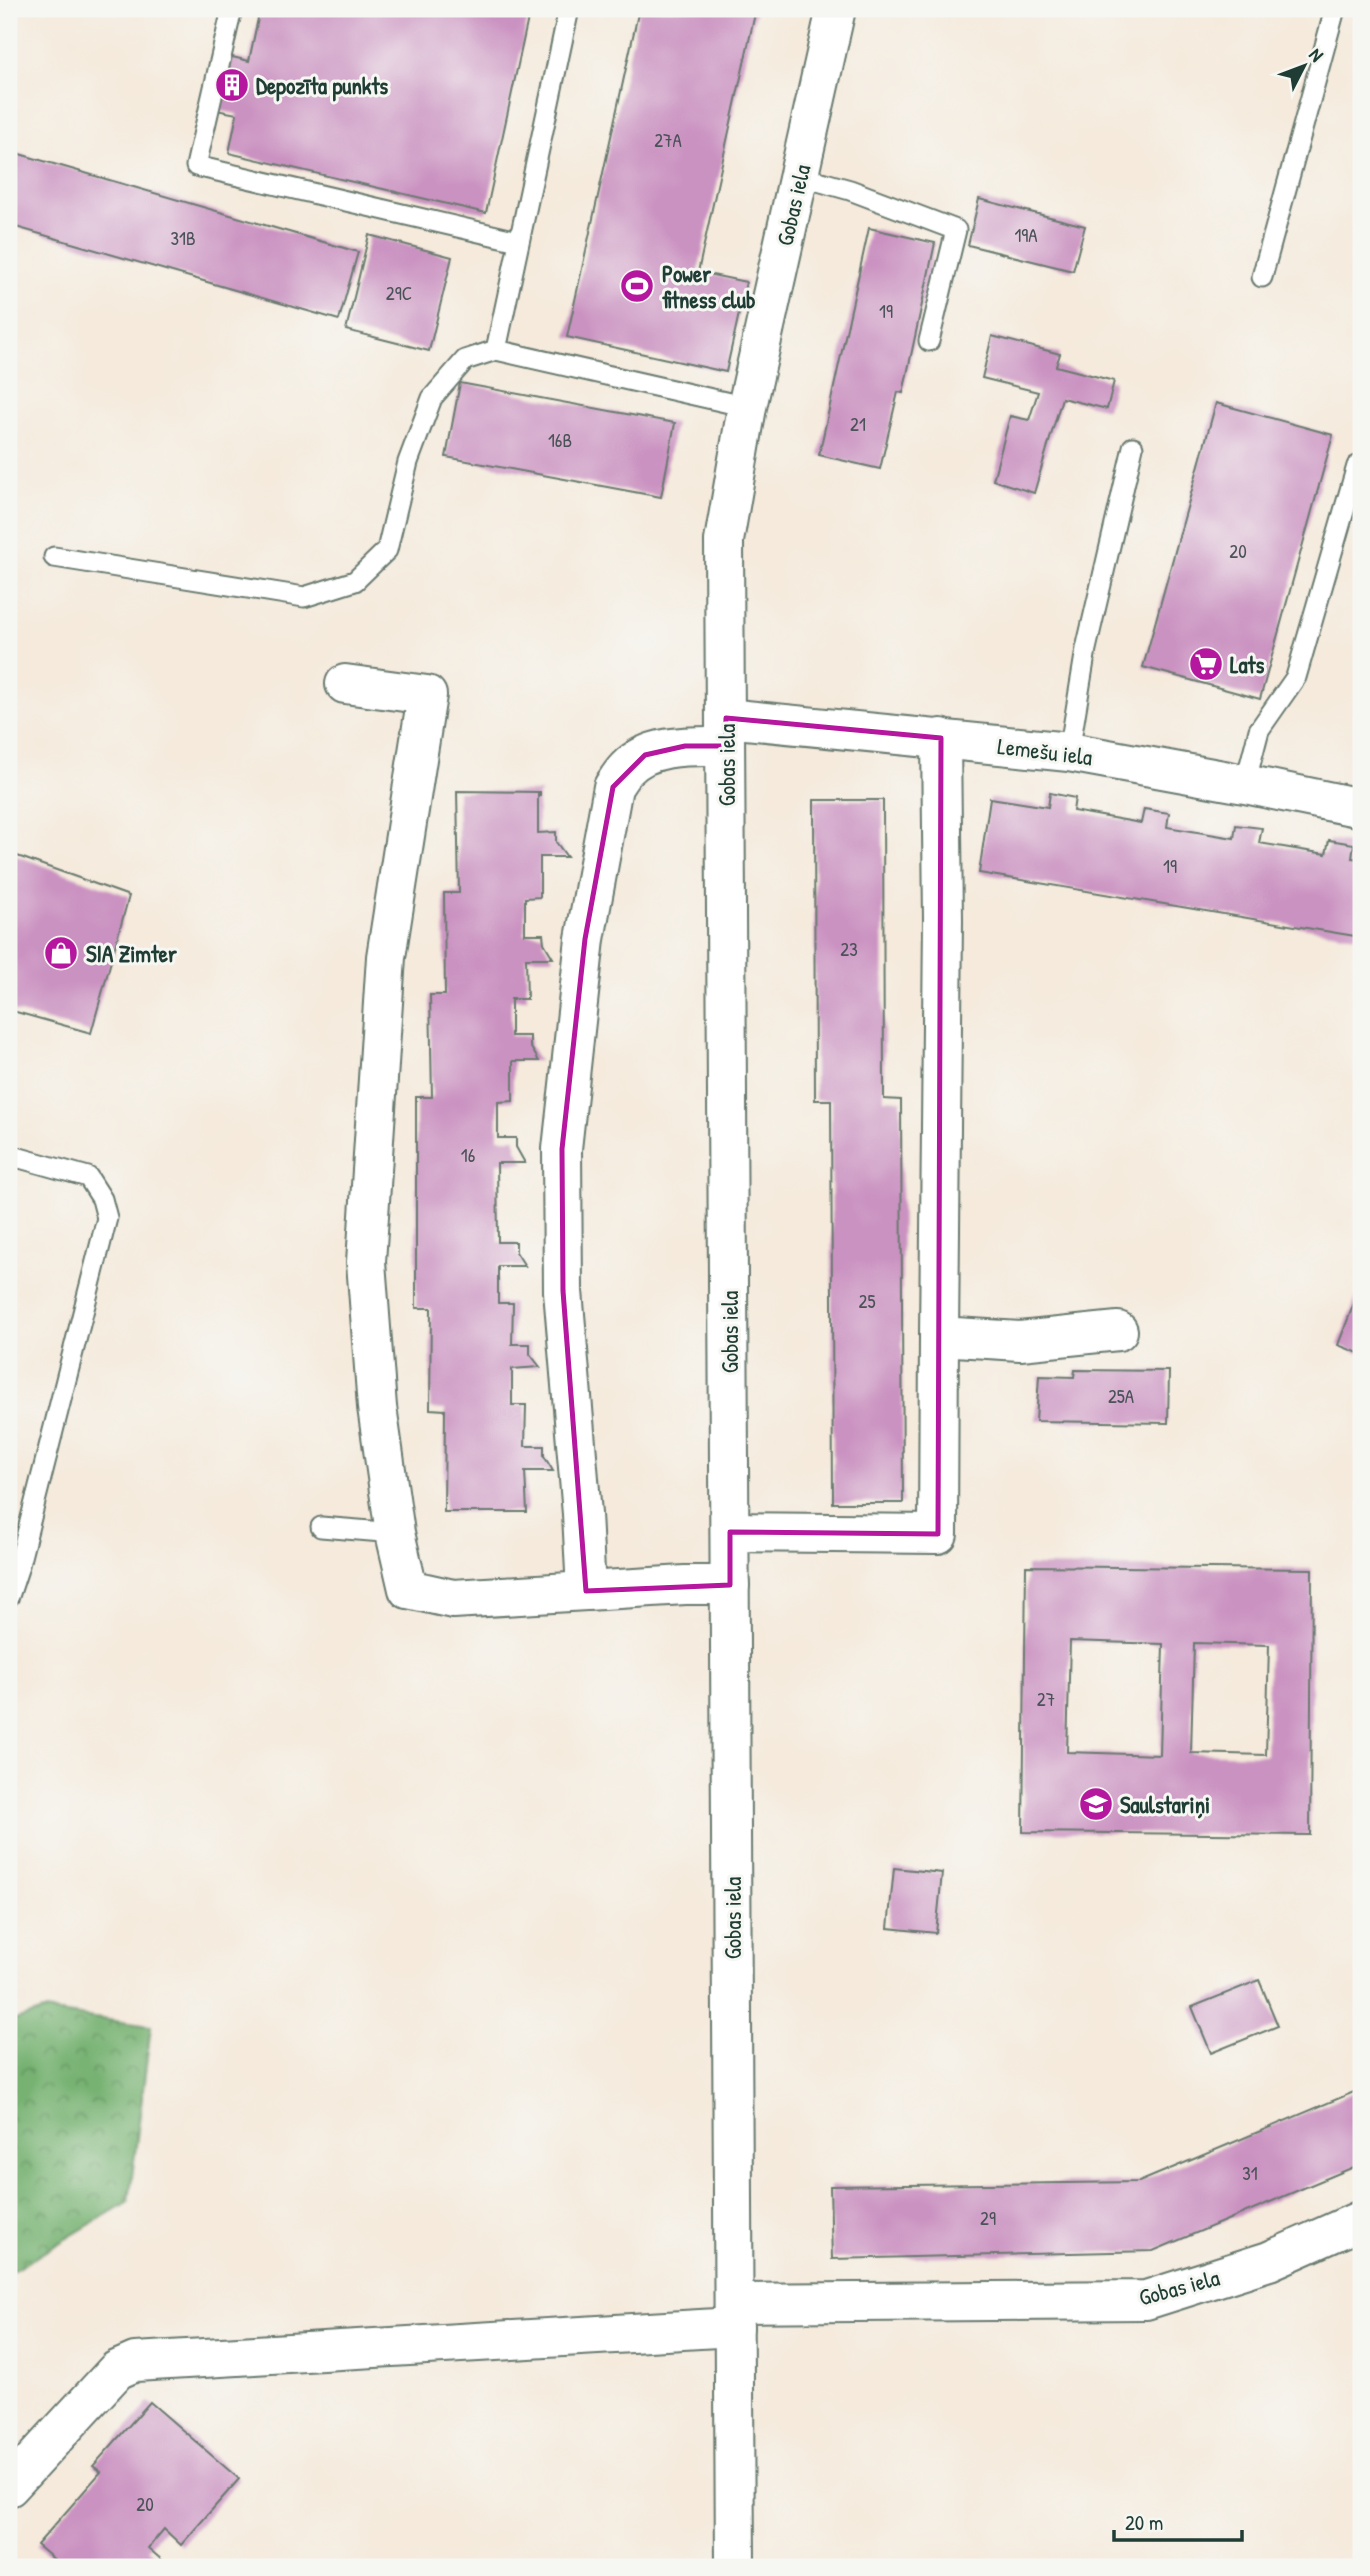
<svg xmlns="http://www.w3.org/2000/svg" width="1370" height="2576" viewBox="0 0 1370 2576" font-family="'Patrick Hand',sans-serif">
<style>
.forest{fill:url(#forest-crowns);stroke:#4b7853;stroke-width:2}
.building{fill:#ca92c1;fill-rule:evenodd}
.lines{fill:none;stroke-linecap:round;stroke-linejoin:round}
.lane-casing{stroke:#6a7a6f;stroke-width:23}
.street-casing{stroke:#6a7a6f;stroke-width:42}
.lane{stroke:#fff;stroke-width:19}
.street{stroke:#fff;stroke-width:38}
.marked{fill:none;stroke:#b5179e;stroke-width:5;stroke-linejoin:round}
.labels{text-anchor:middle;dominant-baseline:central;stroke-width:6;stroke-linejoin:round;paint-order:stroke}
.number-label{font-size:19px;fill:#4a5257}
.poi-label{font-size:23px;font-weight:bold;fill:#1f3d34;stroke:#f6f6f2;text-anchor:start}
.street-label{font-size:23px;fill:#1f3d34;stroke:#f6f6f2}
</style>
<defs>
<pattern id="forest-crowns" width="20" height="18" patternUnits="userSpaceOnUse" patternTransform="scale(1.75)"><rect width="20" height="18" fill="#77b272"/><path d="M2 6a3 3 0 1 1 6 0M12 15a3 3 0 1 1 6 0" fill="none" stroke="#61925e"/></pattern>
</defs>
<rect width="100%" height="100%" fill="#f6f6f2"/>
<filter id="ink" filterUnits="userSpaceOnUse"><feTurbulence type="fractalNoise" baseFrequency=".0143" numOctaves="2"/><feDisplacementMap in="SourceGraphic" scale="14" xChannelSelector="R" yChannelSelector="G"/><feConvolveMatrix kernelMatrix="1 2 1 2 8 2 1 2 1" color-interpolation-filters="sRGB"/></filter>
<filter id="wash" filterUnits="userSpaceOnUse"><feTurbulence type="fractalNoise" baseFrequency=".00686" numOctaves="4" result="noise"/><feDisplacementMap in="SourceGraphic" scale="28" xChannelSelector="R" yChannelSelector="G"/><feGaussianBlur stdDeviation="1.57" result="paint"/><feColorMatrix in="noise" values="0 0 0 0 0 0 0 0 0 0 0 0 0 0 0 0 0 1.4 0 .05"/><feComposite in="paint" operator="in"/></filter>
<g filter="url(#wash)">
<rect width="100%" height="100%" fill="#f5eadc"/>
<!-- forest -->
<polygon class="forest" points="44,2011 151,2026 129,2201 9,2273 9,2022"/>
<g id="blocks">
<!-- building -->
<g class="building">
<polygon points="260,9 530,9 486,213 229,153 237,114 216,110 228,56 249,61"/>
<polygon points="639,9 756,9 698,272 746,282 726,372 567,337"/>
<polygon points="9,151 358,252 339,320 9,225"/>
<polygon points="979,199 1085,226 1073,271 968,245"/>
<polygon points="869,228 935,243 903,393 898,392 880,469 819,455"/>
<polygon points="369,235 452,257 429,351 346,330"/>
<polygon points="992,336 1060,354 1056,366 1114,381 1107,409 1062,398 1034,493 993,480 1010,416 1029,420 1038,392 982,378"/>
<polygon points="460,383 675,423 661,497 446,457"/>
<polygon points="1216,403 1333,435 1260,699 1143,667"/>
<polygon points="457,791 540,792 540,795 538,794 538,833 556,832 556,842 567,857 540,857 540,897 525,898 525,934 543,934 544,943 553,958 526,958 527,999 511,999 511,1036 530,1036 530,1046 539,1061 513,1061 513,1101 498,1102 498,1138 516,1138 516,1147 525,1163 497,1163 498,1242 516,1242 516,1252 525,1266 498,1266 498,1303 513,1303 512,1344 530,1344 530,1354 540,1367 512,1369 512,1405 526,1405 525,1446 544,1446 544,1456 553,1471 525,1471 527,1512 444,1512 445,1410 430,1409 431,1308 416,1308 416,1097 432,1097 430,995 445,995 444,893 459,893"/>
<polygon points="1050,793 1075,798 1073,811 1141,823 1144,809 1169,813 1167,827 1234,838 1236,825 1262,828 1259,843 1326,854 1329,840 1354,844 1352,858 1361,859 1361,937 979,873 990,798 1048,807"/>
<polygon points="814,800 883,800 884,1099 901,1100 903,1503 833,1503 831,1100 815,1100"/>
<polygon points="9,853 129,896 91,1033 9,1010"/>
<polygon points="1361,1285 1361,1354 1338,1345"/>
<polygon points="1075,1370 1169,1371 1168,1423 1036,1421 1039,1376 1074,1377"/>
<path d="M1026,1566L1312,1569L1310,1835L1023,1832ZM1070,1641L1163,1644L1160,1755L1067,1752ZM1194,1643L1269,1645L1266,1755L1191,1753Z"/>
<polygon points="894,1868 942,1873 936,1933 888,1928"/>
<polygon points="1259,1980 1278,2026 1211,2053 1192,2007"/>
<polygon points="1361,2089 1361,2164 1153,2251 832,2259 830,2186 1139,2182"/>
<polygon points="150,2402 239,2479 181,2545 164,2529 148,2548 170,2567 63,2567 37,2545 101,2472 93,2466"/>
</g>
</g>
</g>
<g filter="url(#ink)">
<use href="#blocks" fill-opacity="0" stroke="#6a7a6f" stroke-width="2"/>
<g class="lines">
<!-- lane casing -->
<g class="lane-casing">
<g id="lane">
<polyline points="232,9 196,166 518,241"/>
<polyline points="569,9 496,350 747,407"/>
<polyline points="800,176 850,190 956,230 929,341"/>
<polyline points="1262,277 1335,9"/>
<polyline points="54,557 304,597 355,581 387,550 408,462 432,398 465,360 496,350"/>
<polyline points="1069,752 1086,649 1133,447"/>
<polyline points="1245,784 1259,730 1296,677 1357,466"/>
<polyline points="9,1155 88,1177 102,1199 107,1218 18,1569 9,1596"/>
<polyline points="321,1527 395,1533"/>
</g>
</g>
<!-- street casing -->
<g class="street-casing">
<g id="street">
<polyline points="345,684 427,695 386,957 366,1262 377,1407 395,1533 408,1589 453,1599 586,1591"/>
<polyline points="726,718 1069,752 1245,784 1361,808"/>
<polyline points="941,738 943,920 939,1336 1020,1341 1118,1331"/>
<path d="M725,746C693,746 650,743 626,769C621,774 617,781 613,787L585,939L562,1149L563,1291L582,1514L586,1591L685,1585H730"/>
<polyline points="730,1532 938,1534 939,1336"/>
<polyline points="734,2303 1146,2300 1269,2261 1361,2220"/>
<polyline points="9,2487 117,2370 135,2362 734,2327"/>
<polyline points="735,2567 724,541 747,407 836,9"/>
</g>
</g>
<!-- lane -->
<use href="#lane" class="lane"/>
<!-- street -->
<use href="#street" class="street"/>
</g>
</g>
<!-- marked area -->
<path class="marked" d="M726,718L941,738L938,1534L730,1532V1585L586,1591L563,1291L562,1149L585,939L613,787L645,755L685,746H725Z"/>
<!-- icons -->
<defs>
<g id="building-disc" transform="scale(1.75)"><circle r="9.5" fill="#b5179e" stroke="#f6f6f2"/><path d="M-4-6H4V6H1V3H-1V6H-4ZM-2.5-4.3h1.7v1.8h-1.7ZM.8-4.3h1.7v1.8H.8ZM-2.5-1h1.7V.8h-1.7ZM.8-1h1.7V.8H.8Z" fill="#fff"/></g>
<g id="stadium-disc" transform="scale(1.75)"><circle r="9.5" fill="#b5179e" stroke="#f6f6f2"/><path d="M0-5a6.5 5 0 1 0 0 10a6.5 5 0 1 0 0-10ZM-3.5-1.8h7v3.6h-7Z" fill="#fff"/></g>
<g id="supermarket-disc" transform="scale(1.75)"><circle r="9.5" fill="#b5179e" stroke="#f6f6f2"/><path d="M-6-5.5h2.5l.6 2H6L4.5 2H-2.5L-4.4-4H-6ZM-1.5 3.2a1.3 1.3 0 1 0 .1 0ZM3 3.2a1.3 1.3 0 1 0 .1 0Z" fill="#fff"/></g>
<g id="shop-disc" transform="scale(1.75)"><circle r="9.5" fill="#b5179e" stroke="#f6f6f2"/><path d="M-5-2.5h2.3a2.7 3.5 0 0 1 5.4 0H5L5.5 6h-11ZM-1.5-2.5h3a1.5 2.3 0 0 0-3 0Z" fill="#fff"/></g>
<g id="school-disc" transform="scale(1.75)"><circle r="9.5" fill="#b5179e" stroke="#f6f6f2"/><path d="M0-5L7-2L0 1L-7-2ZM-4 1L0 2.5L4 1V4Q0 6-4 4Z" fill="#fff"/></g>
</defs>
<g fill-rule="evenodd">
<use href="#building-disc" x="232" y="85"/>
<use href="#stadium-disc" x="637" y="286"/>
<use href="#supermarket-disc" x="1206" y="664"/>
<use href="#shop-disc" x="61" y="953"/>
<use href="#school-disc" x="1096" y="1804"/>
</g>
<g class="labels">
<!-- number labels -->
<g class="number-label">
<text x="668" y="140">27A</text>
<text x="1026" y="235">19A</text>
<text x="183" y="238">31B</text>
<text x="399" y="293">29C</text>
<text x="886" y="311">19</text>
<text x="858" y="424">21</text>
<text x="560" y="440">16B</text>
<text x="1238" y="551">20</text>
<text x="1170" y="866">19</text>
<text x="849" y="949">23</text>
<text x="468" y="1155">16</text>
<text x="867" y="1301">25</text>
<text x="1121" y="1396">25A</text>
<text x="1046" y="1699">27</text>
<text x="1250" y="2173">31</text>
<text x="988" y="2218">29</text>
<text x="145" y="2504">20</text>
</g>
<!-- poi labels -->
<g class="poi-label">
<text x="256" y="85">Depozīta punkts</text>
<text x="662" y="273">Power<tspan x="662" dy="26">fitness club</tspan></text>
<text x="1230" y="664">Lats</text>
<text x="86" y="953">SIA Zimter</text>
<text x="1120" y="1804">Saulstariņi</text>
</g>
<!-- street labels -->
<g class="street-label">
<text transform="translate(793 205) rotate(-77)">Gobas iela</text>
<text transform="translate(1045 751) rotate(7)">Lemešu iela</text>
<text transform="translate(726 765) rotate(-90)">Gobas iela</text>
<text transform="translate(729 1332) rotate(-90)">Gobas iela</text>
<text transform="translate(732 1918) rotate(-90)">Gobas iela</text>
<text transform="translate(1179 2287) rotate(-15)">Gobas iela</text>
</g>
</g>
<!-- margin -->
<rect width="1370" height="2576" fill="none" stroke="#f6f6f2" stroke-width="35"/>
<!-- north arrow -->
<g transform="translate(1304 66) rotate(48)" stroke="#f6f6f2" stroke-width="5" paint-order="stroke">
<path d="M0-5L12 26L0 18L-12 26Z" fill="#1f3d34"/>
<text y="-10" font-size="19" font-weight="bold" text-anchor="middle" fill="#1f3d34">N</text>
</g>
<!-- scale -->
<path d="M1114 2530v10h128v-10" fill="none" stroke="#1f3d34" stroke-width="3.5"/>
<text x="1125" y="2530" font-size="21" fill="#1f3d34" stroke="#f6f6f2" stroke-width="5" paint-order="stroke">20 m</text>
</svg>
